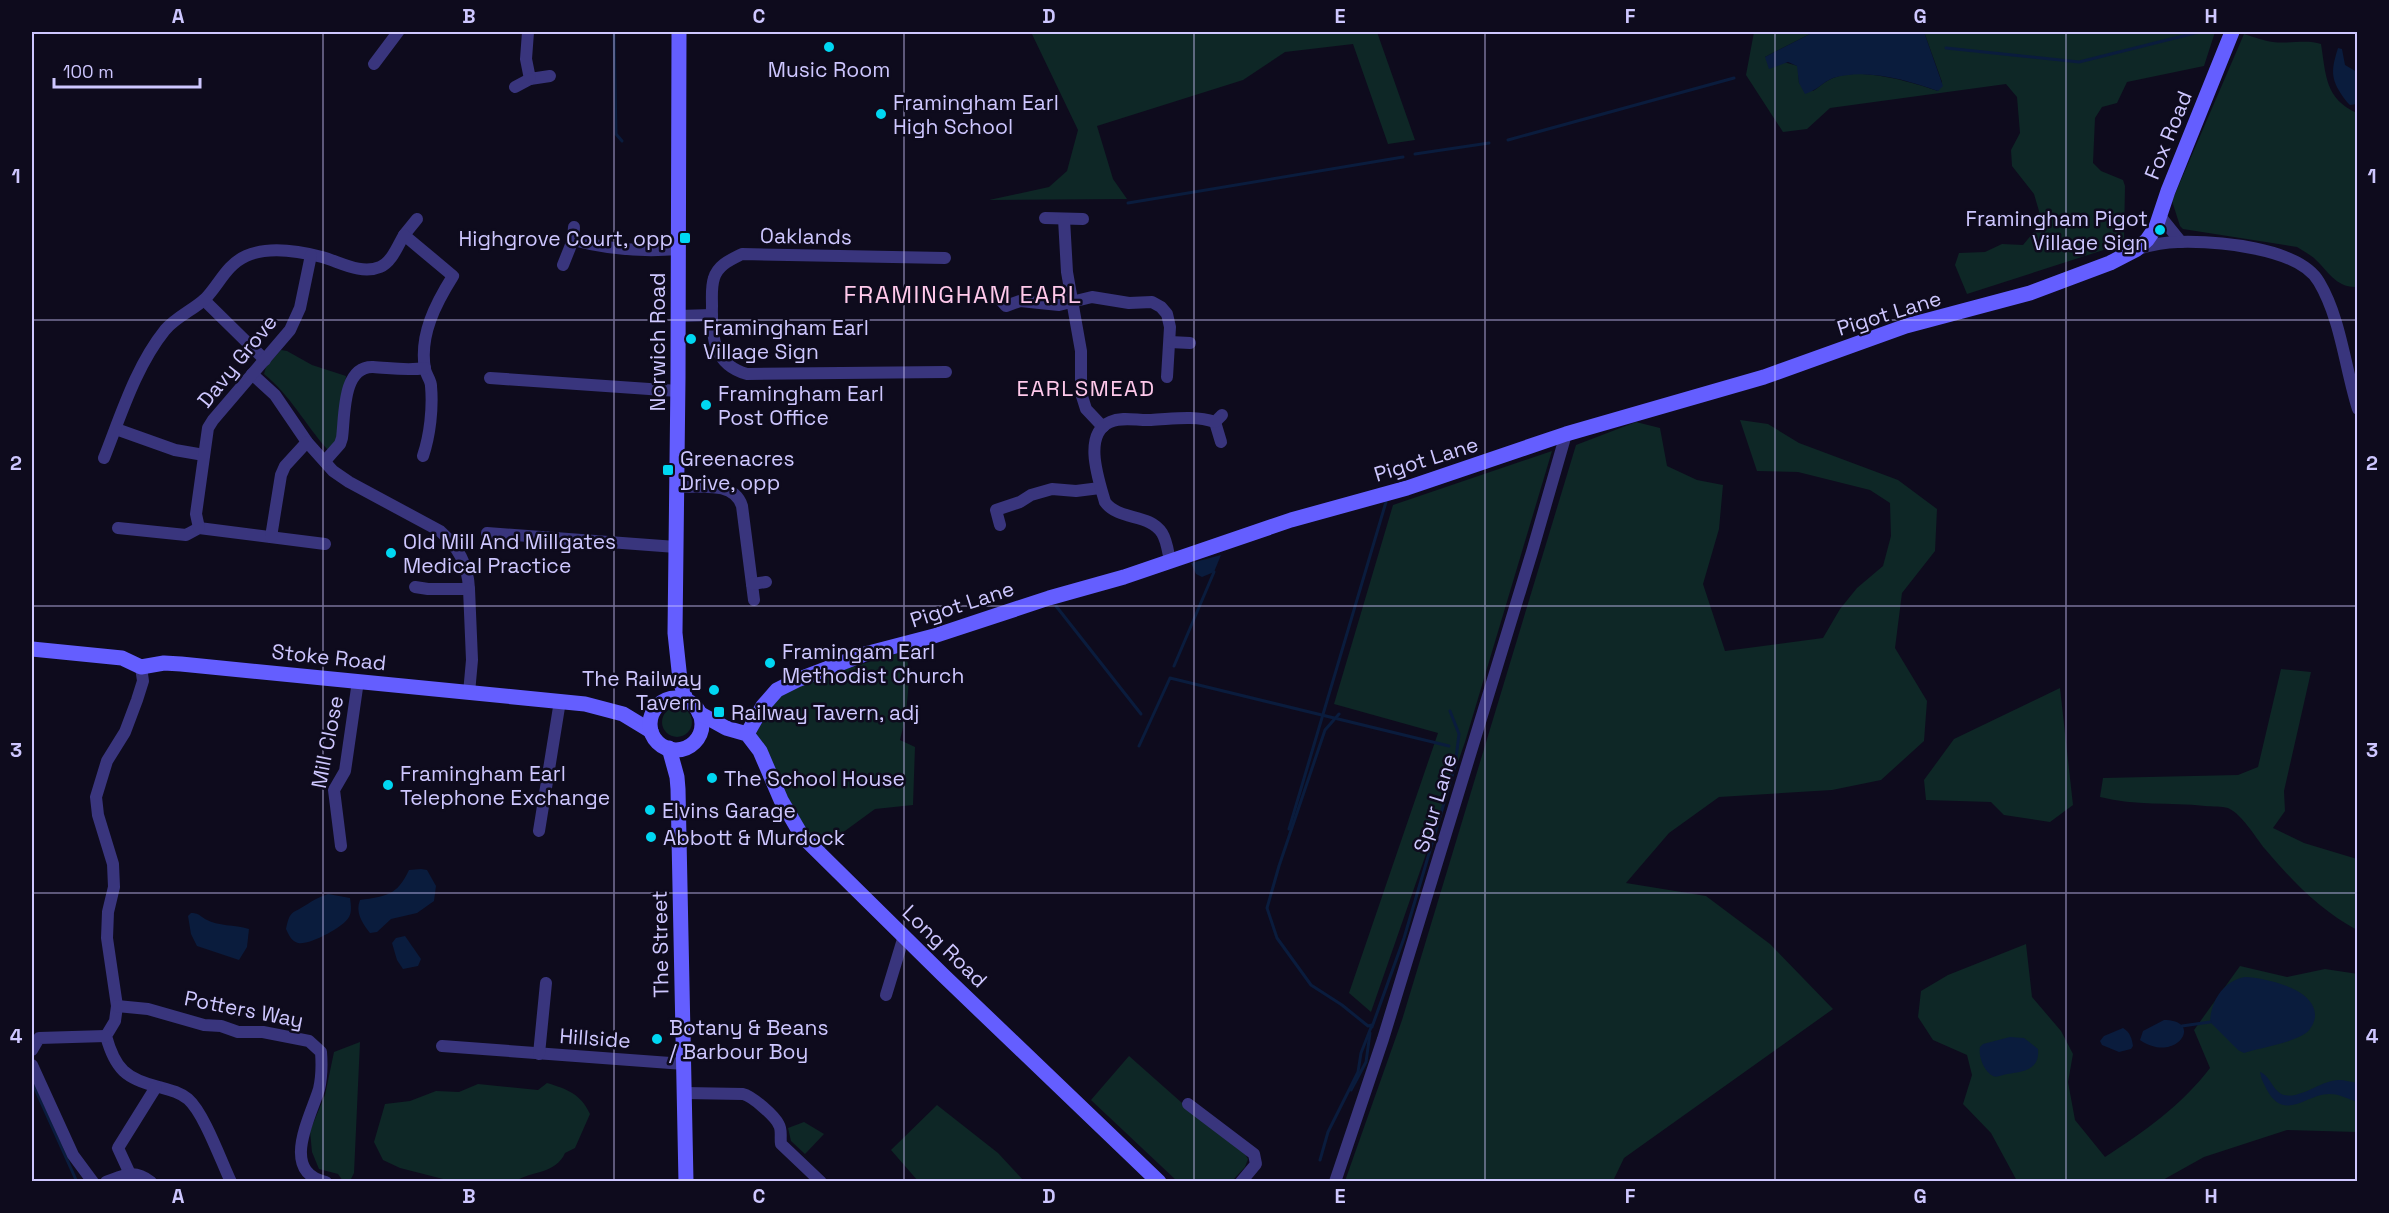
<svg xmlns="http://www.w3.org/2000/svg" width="2389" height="1213" viewBox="0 0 2389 1213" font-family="'Space Grotesk',sans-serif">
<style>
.green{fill:#0e2726}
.water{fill:#0a1c3d}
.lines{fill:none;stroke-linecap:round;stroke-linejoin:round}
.stream{stroke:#0a1c3d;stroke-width:3}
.street{stroke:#39357d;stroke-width:12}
.secondary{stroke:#645eff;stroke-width:15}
.grid{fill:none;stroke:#cec7ff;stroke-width:1.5;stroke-opacity:0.55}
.poi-dot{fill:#00d7f2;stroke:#0e0b1d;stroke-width:2}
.labels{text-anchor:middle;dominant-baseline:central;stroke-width:5;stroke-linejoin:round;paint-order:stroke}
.poi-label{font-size:21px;fill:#cec7ff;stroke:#0e0b1d;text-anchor:start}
.street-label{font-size:21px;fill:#cec7ff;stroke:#0e0b1d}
.neighbourhood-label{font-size:22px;letter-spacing:1.5px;fill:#ffc9eb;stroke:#0e0b1d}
.quarter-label{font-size:24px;letter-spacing:1.5px;fill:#ffc9eb;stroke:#0e0b1d}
.neatline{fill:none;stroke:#cec7ff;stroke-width:2}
.grid-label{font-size:20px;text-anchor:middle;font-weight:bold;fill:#cec7ff}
</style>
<rect width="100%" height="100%" fill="#0e0b1d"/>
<!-- green -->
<g class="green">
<polygon points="1031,32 1377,32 1415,140 1388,144 1353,44 1285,52 1243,80 1097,126 1113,179 1127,199 989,200 1049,187 1067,171 1078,130"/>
<path d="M1754,32H1814L1765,57L1798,66L1799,83L1813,91C1818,88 1823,83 1829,80C1856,65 1911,82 1938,91L1942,82L1924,32H2215L2204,66L2127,82L2117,103L2102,107L2095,118L2093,163L2101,171L2123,180L2125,186L2124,240L2119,245L1967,294L1955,265L1959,253L1985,252L2002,244L2023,245L2038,227L2039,211L2034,194L2012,166L2011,150L2020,133L2017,97L2006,84L1830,108L1807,129L1783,132L1746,75Z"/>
<path d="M2244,34C2254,37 2264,41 2273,42C2290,44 2307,39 2321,44C2326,75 2325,99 2357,113V287C2336,288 2328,271 2314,258C2309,254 2303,251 2297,247L2183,229L2180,226L2172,201Z"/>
<path d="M281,350L287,351L312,365L346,376L341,426L332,449H327C305,424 290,395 264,374L266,367Z"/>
<polygon points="1740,420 1768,424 1799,443 1898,480 1937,509 1935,551 1902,593 1895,648 1927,701 1924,741 1881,780 1832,790 1719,797 1669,833 1626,883 1706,896 1770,944 1833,1009 1624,1158 1613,1181 1345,1181 1402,1020 1576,445 1636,422 1660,428 1667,466 1697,480 1723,485 1719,529 1703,584 1725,651 1823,638 1840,609 1857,588 1883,566 1891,536 1890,503 1870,490 1798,472 1757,471"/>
<polygon points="1552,451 1465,742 1371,1012 1349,993 1438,733 1334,704 1393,505"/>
<path d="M905,651C913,672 906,719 900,740L915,747L913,805L875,809L838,836L823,850L808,833L754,737L775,700L803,682Z"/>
<path d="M2281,669L2311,672L2284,791L2285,811L2273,828L2304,843L2357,859V930C2321,911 2291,880 2265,849C2255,837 2243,815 2228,808C2222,806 2212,807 2205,806C2170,802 2135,806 2100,797L2103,778L2238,775L2258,767Z"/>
<polygon points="2060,688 2073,805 2050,822 2004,815 1991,802 1926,800 1924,780 1954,739"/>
<circle cx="677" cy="722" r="15"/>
<path d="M2026,944L2032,997L2061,1031L2073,1054L2068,1082L2075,1120L2105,1157C2145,1131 2181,1106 2210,1068L2194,1030L2240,966L2287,977L2325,969L2358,974L2357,1132L2287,1130L2204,1157L2161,1181H2017L1991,1133L1963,1104L1972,1075L1967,1055L1933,1040L1918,1017L1921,991L1948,975Z"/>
<polygon points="360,1042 354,1173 350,1181 343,1181 338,1174 319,1169 312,1152 310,1131 325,1095 334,1052"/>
<polygon points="1129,1056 1182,1103 1244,1152 1248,1159 1245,1167 1232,1181 1177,1181 1091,1100"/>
<path d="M547,1083C567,1089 581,1094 590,1114L575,1148L565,1153C556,1174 531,1171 516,1181H451L400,1168L383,1160L374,1142L385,1104L410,1101L436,1091L459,1092L478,1084L538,1090Z"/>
<polygon points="937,1105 998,1153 1024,1181 918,1181 891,1150"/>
<polygon points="804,1122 824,1134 805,1154 791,1141 788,1128"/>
</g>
<!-- water -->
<g class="water">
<path d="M1814,32H1924L1943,86L1938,91C1907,80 1866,68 1833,78C1823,82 1816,91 1805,94L1799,83L1797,66L1788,62L1769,69L1765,57Z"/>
<path d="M2338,48L2342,49L2345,65L2357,72V104L2350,105L2347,102C2331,81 2330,73 2338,48Z"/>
<polygon points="1221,555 1214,572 1202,577 1196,574 1191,563"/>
<path d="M421,869L427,870L436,886L434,901L417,913L391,919L377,932L370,933C362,923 355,912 360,900C386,896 397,896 409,870Z"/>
<path d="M328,894L350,898C351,905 352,912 349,917C344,927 308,946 298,943C291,941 289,935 286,929C290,910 292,914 306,905C314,900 319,897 328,894Z"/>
<path d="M191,913C198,913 199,915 205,919C219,927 234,924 249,929L247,947L239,960L197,946L191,934L188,916Z"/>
<polygon points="405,936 421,959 418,966 403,969 397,960 392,943 396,938"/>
<path d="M2245,977C2266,978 2317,989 2315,1017C2314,1023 2311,1029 2306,1033C2289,1044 2263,1047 2244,1053L2238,1050L2210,1022C2211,1001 2223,981 2245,977Z"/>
<path d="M2164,1020C2205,1020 2176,1065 2140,1040L2143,1031Z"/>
<path d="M2123,1028C2130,1032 2132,1039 2133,1046L2131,1049L2119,1052L2102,1045L2100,1041L2104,1036Z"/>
<path d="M2010,1037L2024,1038L2038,1049C2040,1070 2023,1072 2007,1074C2002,1075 1997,1078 1993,1076C1984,1072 1978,1056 1980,1047L1983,1044Z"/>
<path d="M2260,1072C2271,1076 2272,1091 2284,1095C2302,1099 2321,1080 2339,1080C2345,1080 2351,1082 2357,1083V1102C2349,1099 2339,1094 2330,1094C2307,1093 2285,1123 2267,1090C2264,1084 2261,1079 2260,1072Z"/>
</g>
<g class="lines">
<!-- stream -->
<g class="stream">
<polyline points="614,32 616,134 622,141"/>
<polyline points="1946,48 2079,62 2199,32"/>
<polyline points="1508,140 1734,78"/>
<polyline points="1415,154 1489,143"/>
<polyline points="1128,203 1403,157"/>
<polyline points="1056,606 1141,714"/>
<polyline points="1174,666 1214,572"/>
<polyline points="1139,746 1170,678 1449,746"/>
<polyline points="1289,829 1386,502"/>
<polyline points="2182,1026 2210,1022"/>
<polyline points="1372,1027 1404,938 1455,766 1459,734 1450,711"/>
<polyline points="32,1082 77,1182"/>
<polyline points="1351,1090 1366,1062 1370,1033"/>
<polyline points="1320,1160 1328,1132 1358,1072 1361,1053 1372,1025 1368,1026 1342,1005 1311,985 1277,938 1267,908 1279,866 1325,730 1339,714"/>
</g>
<!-- street -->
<g class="street">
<polyline points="528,32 526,59 530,79 550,76"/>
<polyline points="374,64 398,32"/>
<polyline points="515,87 530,79"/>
<polyline points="2160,216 2181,242"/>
<polyline points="1045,218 1083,219"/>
<polyline points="1064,219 1067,272 1081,351 1081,393 1086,409 1103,427"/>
<polyline points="404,235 417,219"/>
<polyline points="573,240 574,227"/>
<path d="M2138,249C2151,245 2165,242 2178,242C2215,241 2299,247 2319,282C2341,319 2345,368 2358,409"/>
<path d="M945,258L742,254C730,260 718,265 714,278C711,287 712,297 712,306C711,337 714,365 747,374L946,372"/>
<path d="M563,265L573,240C607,249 642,252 678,249"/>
<polyline points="999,298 1006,306 1020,301 1059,305 1092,297 1129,303 1152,302 1161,307 1167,314 1170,327 1167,377"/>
<polyline points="204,300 265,360"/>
<polyline points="678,316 712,315"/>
<polyline points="1170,342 1190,343"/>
<path d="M252,374L275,395L307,442L333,471L349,482L440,531C458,547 468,564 469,589"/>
<polyline points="490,378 678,391"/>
<polyline points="1215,422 1221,442"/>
<polyline points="116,429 175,450 204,455"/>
<path d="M104,458C121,415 136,366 165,330C176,317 193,310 205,299C219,285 226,265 246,256C268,246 299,251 322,257C340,262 361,275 380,267C392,262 398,245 404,235L453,276C436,303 419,335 425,369C426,375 431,380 431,386C433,408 430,435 423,456"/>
<path d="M325,461L340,444L342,438C345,416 342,366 373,367C391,368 407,371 425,368"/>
<path d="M677,487C699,488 734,480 742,506L754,600"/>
<polyline points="1000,525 996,510 1020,502 1031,495 1052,489 1076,491 1100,488"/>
<polyline points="118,528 186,535 199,528 325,544"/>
<polyline points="199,528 196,514 208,428 213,420 290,330 300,308 311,255"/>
<polyline points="487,533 676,547"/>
<polyline points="271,537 281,475 285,466 307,442"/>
<path d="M1170,561C1168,552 1167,541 1162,533C1149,513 1119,521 1105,502C1099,481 1082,434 1110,422C1123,416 1138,421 1151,420C1173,419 1194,415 1215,422L1222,415"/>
<polyline points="752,584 766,582"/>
<polyline points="415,587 428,589 469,589 472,660 469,693"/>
<path d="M141,667L143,681L137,700L125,732L107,761L96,797L98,815L113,864L114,887L108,912L107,938L117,1006L115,1021L106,1036C115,1069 126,1079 159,1087C170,1090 179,1092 188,1099C204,1113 221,1161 231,1182"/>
<polyline points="539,831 560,701"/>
<polyline points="341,846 334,790 345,771 358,681"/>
<polyline points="886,995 904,936"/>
<path d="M117,1006L148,1009L204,1025L221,1026L238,1032H263L309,1041L321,1052C322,1065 322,1076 319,1089C311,1116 279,1172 326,1182"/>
<polyline points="442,1046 684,1064"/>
<polyline points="32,1050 39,1038 106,1036"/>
<polyline points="539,1054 546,983"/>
<polyline points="32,1065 73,1155 93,1182"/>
<path d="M685,1093L743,1094C752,1096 775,1116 779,1125C782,1130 780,1137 781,1144L821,1182"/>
<polyline points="1188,1104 1254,1154 1256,1164 1241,1182"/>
<polyline points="130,1174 118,1148 156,1087"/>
<path d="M106,1182C125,1175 134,1169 151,1182"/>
<polyline points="1335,1182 1383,1039 1532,552 1566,434"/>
</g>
<!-- secondary -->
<g class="secondary">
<polyline points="679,32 678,378 675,633 680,680 686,700"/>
<polyline points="32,649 122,658 141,667 164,663 181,664 585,704 623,714 651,731"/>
<circle cx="676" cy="724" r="26"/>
<polyline points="699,713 726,728 747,734 760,751 781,800 802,836 943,975 1159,1182"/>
<polyline points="747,734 763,706 777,690 797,680 865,654 934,636 1049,598 1124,577 1291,520 1407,488 1566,434 1764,377 1906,326 2030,293 2110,263 2137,249 2147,240 2156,227 2168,191 2232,32"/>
<polyline points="669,748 677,777 678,789 686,1182"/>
</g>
</g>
<!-- grid -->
<path class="grid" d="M323,32V1182M614,32V1182M904,32V1182M1194,32V1182M1485,32V1182M1775,32V1182M2066,32V1182M32,320H2358M32,606H2358M32,893H2358"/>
<!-- markers -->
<g class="poi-dot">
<circle cx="829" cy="47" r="6"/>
<circle cx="881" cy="114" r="6"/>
<circle cx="2160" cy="230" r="6"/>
<rect x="679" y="232" width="12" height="12" rx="3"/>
<circle cx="691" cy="339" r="6"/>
<circle cx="706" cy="405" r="6"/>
<rect x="662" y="464" width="12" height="12" rx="3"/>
<circle cx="391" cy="553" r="6"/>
<circle cx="770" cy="663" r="6"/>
<circle cx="714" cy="690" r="6"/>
<rect x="713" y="706" width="12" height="12" rx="3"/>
<circle cx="712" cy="778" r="6"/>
<circle cx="388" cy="785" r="6"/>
<circle cx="650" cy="810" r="6"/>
<circle cx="651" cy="837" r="6"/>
<circle cx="657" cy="1039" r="6"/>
</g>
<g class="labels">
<!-- poi labels -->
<g class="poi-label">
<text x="829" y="69" text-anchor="middle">Music Room</text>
<text x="893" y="102">Framingham Earl<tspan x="893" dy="24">High School</tspan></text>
<text x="2148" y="218" text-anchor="end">Framingham Pigot<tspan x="2148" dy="24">Village Sign</tspan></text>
<text x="673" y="238" text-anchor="end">Highgrove Court, opp</text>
<text x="703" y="327">Framingham Earl<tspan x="703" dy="24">Village Sign</tspan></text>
<text x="718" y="393">Framingham Earl<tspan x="718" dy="24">Post Office</tspan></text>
<text x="680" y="458">Greenacres<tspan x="680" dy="24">Drive, opp</tspan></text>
<text x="403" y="541">Old Mill And Millgates<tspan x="403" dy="24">Medical Practice</tspan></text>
<text x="782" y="651">Framingam Earl<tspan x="782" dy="24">Methodist Church</tspan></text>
<text x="702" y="678" text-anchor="end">The Railway<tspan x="702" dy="24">Tavern</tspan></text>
<text x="731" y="712">Railway Tavern, adj</text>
<text x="400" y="773">Framingham Earl<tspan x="400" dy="24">Telephone Exchange</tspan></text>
<text x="724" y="778">The School House</text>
<text x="662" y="810">Elvins Garage</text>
<text x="663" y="837">Abbott &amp; Murdock</text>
<text x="669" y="1027">Botany &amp; Beans<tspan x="669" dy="24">/ Barbour Boy</tspan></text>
</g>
<!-- street labels -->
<g class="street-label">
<text transform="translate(2168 135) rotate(-68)">Fox Road</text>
<text transform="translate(806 236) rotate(1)">Oaklands</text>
<text transform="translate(1889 313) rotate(-17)">Pigot Lane</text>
<text transform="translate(657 342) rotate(-90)">Norwich Road</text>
<text transform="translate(237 361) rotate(-51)">Davy Grove</text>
<text transform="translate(1426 459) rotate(-17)">Pigot Lane</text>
<text transform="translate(962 604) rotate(-18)">Pigot Lane</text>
<text transform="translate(329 657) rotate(6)">Stoke Road</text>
<text transform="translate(327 742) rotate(-79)">Mill Close</text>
<text transform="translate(1435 803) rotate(-73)">Spur Lane</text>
<text transform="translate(660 944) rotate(-91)">The Street</text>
<text transform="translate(945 946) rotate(44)">Long Road</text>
<text transform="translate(244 1009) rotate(11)">Potters Way</text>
<text transform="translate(595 1038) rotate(4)">Hillside</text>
</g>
<!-- neighbourhood labels -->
<g class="neighbourhood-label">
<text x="1086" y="388">EARLSMEAD</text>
</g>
<!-- quarter labels -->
<g class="quarter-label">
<text x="963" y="294">FRAMINGHAM EARL</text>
</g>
</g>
<!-- border -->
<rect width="2389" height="1213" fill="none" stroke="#0e0b1d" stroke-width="66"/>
<!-- scale -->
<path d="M54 78v9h146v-9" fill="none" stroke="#cec7ff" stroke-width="3"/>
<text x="63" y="78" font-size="18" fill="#cec7ff" stroke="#0e0b1d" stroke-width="4.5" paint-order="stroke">100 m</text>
<rect x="33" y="33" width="2323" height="1147" class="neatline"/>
<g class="grid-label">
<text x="178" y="23">A</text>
<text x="469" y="23">B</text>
<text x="759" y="23">C</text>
<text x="1049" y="23">D</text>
<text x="1340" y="23">E</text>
<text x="1630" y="23">F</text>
<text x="1920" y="23">G</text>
<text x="2211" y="23">H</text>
<text x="16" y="183">1</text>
<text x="2372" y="183">1</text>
<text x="16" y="470">2</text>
<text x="2372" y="470">2</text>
<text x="16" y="757">3</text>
<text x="2372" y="757">3</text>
<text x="16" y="1043">4</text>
<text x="2372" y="1043">4</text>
<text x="178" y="1203">A</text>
<text x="469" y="1203">B</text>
<text x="759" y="1203">C</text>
<text x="1049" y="1203">D</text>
<text x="1340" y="1203">E</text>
<text x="1630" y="1203">F</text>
<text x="1920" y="1203">G</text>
<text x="2211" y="1203">H</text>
</g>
</svg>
